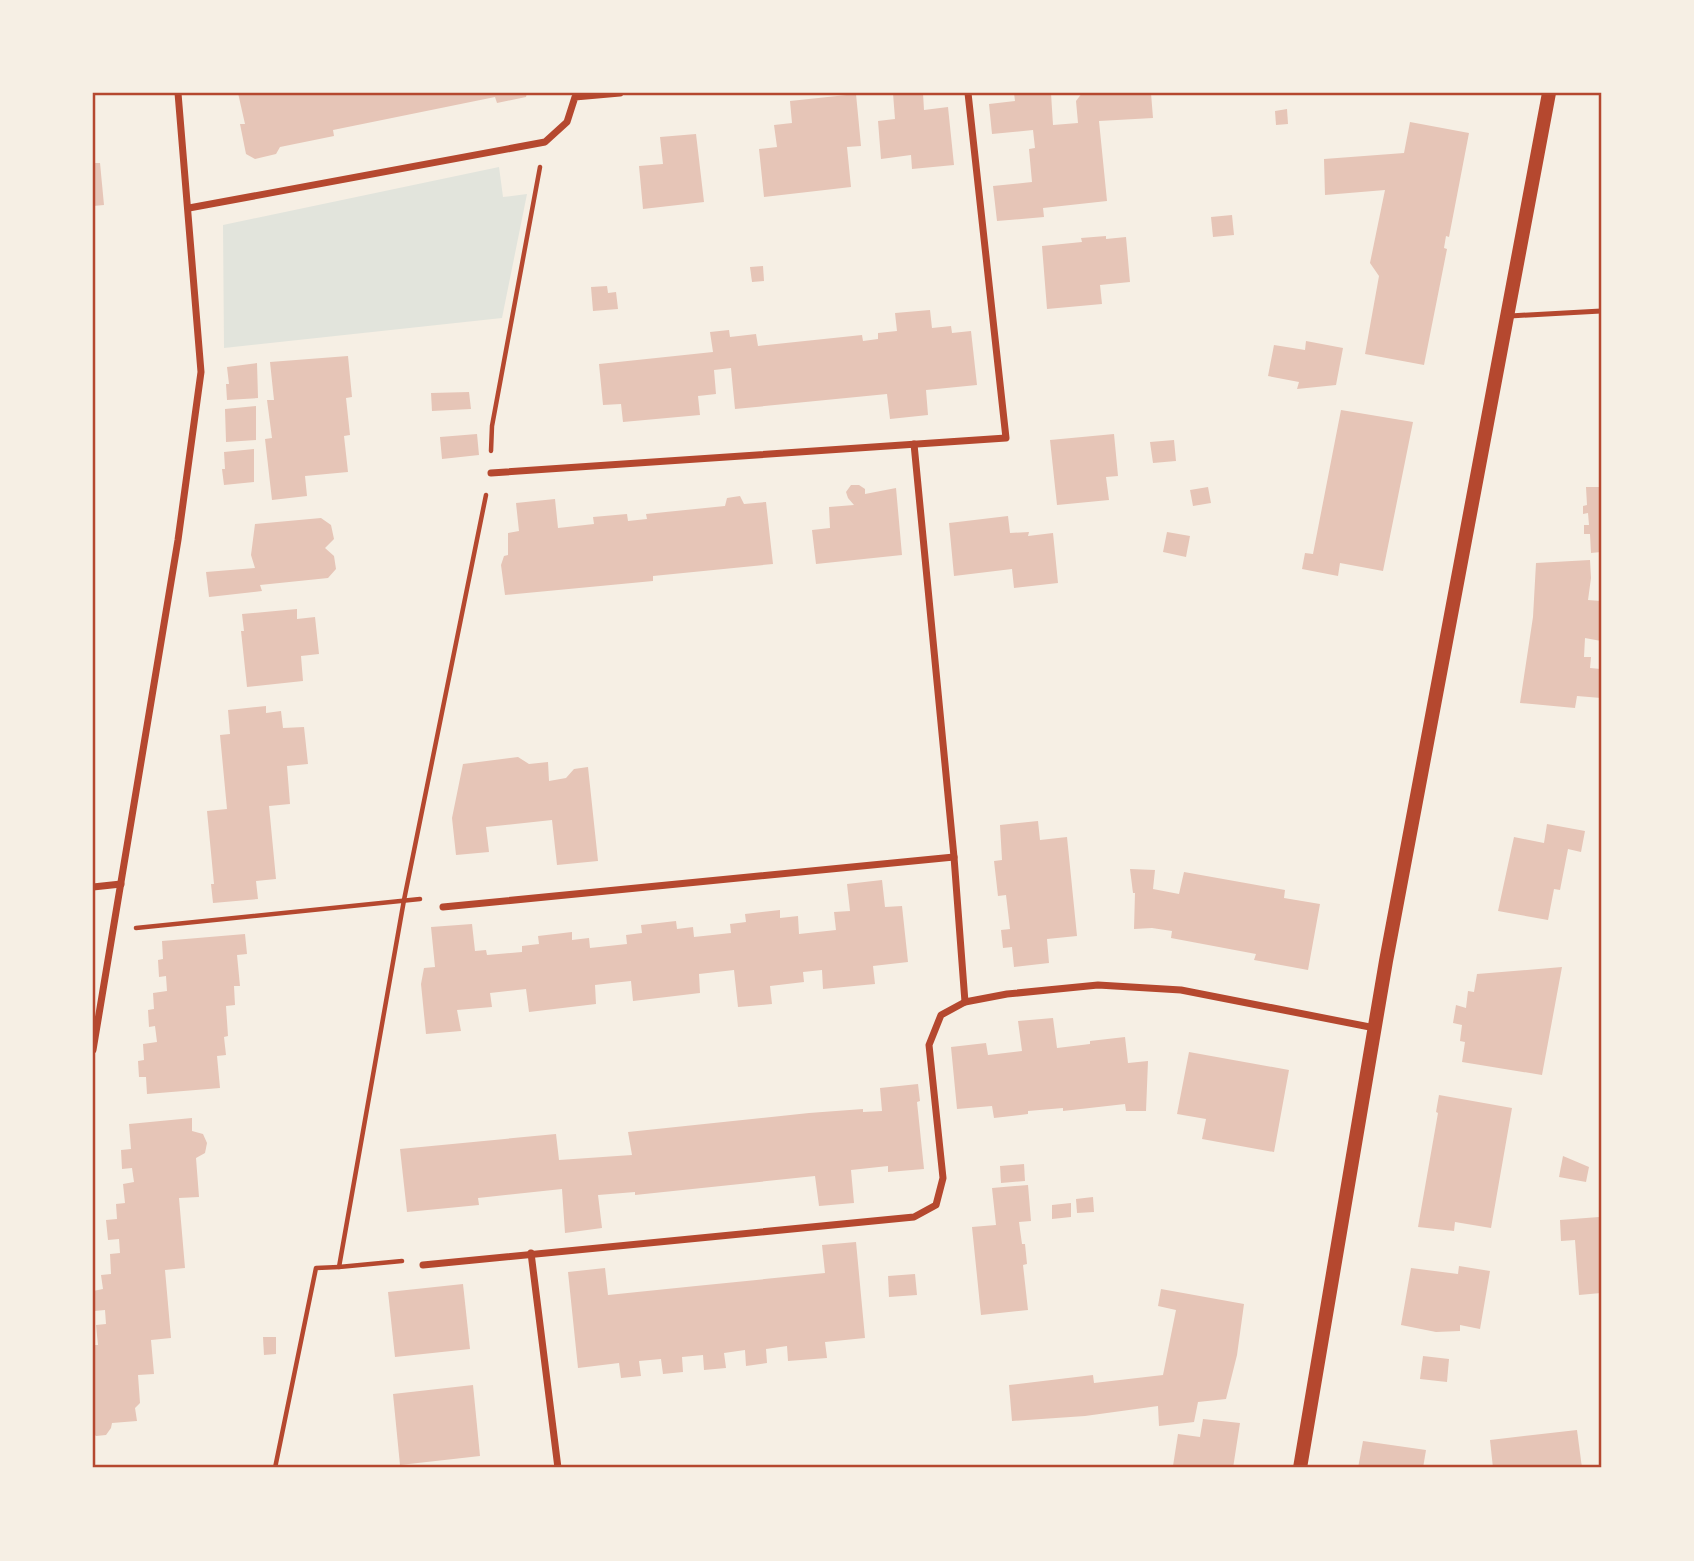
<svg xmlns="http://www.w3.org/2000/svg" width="1694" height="1561" viewBox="0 0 1694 1561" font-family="'Noto Sans',sans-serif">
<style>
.green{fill:#e2e4dc}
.building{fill:#e6c5b7}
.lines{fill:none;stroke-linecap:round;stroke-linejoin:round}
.path{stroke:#b5482f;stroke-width:4.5}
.service{stroke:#b5482f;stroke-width:5}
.minor{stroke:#b5482f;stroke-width:7}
.secondary{stroke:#b5482f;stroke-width:14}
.neatline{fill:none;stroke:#b5482f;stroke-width:2.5}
</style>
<rect width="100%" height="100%" fill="#f6efe4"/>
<!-- green -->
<polygon class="green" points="499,167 503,197 527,194 502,318 224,348 223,225"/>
<!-- building -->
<g class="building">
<polygon points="238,93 527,93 526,97 497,103 495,97 333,130 334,136 280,147 276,154 255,159 246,154 240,124 245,124"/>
<polygon points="893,93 923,93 924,110 948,107 954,165 912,169 911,155 881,159 878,121 895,119"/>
<polygon points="1014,93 1051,93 1053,125 1078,123 1076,101 1082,93 1151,93 1153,118 1099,121 1107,201 1043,208 1044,217 997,221 993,186 1032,182 1029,149 1035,148 1033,130 992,134 989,104 1015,101"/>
<polygon points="856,94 861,146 847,147 851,187 764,197 759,149 777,147 774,125 792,123 790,101"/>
<polygon points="1287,109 1288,124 1276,125 1275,111"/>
<polygon points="1410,122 1469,133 1449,237 1446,236 1444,248 1447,249 1424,365 1365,354 1379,276 1370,263 1385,190 1325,195 1324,159 1404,153"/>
<polygon points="696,134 704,202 643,209 639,166 663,164 660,137"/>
<polygon points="93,163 100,163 104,205 93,206"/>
<polygon points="1232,215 1234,235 1213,237 1211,217"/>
<polygon points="1106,236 1106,239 1126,237 1130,282 1100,285 1102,304 1047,309 1042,246 1082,242 1081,238"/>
<polygon points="763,266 764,281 752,282 750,267"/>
<polygon points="607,286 608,293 616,292 618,309 593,311 591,287"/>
<polygon points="930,310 932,328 951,326 952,333 971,331 977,385 926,390 928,415 890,419 887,394 735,409 731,368 714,370 716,394 698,396 700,415 623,422 621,404 603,405 599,364 713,352 710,332 729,330 730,337 756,334 758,346 862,335 863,341 878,339 878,333 897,331 895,313"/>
<polygon points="1306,341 1343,348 1336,385 1297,389 1299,382 1268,376 1274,345 1305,350"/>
<polygon points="348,356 352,397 346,398 350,435 344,436 348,472 305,476 307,496 272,500 265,439 272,438 267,400 274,400 270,362"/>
<polygon points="257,363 258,398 227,400 226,384 229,384 227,367"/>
<polygon points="469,392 471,409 432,411 431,393"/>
<polygon points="256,406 256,440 226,442 225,409"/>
<polygon points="1341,410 1413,422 1383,571 1340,563 1338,576 1302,569 1305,553 1313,554"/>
<polygon points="477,434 479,455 442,459 440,437"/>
<polygon points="1114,434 1118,476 1106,477 1109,500 1057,505 1050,440"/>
<polygon points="1174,440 1176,461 1153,463 1150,442"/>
<polygon points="254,449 254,482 224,485 222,469 225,469 224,452"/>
<polygon points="851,485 859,485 865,489 865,494 896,488 902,555 816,564 812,530 830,528 829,507 854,505 848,498 846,492"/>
<polygon points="1208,487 1211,503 1193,506 1190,490"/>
<polygon points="1586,487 1601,487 1601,552 1591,553 1590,534 1584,534 1584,525 1589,525 1588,513 1583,514 1583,506 1587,505"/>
<polygon points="740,496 744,504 766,502 773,564 653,576 653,581 505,595 501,565 504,556 508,555 508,533 519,531 516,503 555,499 558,528 594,524 593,517 627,514 628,521 647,519 646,514 725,506 727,498"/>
<polygon points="1008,516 1010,533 1029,532 1028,536 1053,533 1058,583 1014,588 1012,569 954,576 949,523"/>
<polygon points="321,518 331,525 334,539 325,548 334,556 336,569 328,578 260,585 262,591 209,597 206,572 255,568 251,555 255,524"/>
<polygon points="1167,532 1190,536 1186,557 1163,552"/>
<polygon points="1590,560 1591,578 1588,600 1601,601 1601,641 1585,638 1584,657 1591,657 1590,668 1601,669 1601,698 1577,696 1575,708 1520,703 1533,617 1536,563"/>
<polygon points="297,609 297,619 315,617 319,654 301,656 303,681 247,687 241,631 244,631 242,614"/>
<polygon points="266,706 266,713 281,711 283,728 304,727 308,764 287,766 290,804 269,806 276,879 256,881 258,899 213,903 211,884 214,884 207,811 227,809 220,735 230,734 228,710"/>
<polygon points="518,757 529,764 548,762 549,781 566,778 574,769 588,767 598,861 557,865 552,820 486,827 489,852 456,855 452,818 463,764"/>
<polygon points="1038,821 1040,840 1067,837 1077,936 1047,939 1049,963 1014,967 1012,947 1003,948 1001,930 1010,929 1006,895 998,896 994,861 1002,860 1000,825"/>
<polygon points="1547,824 1585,831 1581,852 1568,849 1560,890 1554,889 1548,920 1498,911 1514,837 1544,843"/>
<polygon points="1130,869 1155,870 1153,889 1179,894 1184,872 1285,890 1284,898 1320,904 1308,970 1254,960 1256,954 1171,938 1172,931 1152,928 1134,929 1135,893 1133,893"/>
<polygon points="882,880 885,907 902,906 908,962 873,966 875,984 823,989 822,970 803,972 804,982 770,986 772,1004 738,1007 734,970 699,974 700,993 633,1001 631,981 612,983 595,985 596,1004 529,1012 526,989 490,993 492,1007 457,1010 461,1031 426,1034 421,984 424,968 435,967 431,927 472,924 475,951 486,950 487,955 522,952 522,946 539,944 538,936 572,932 572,940 589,938 590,948 627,944 626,935 642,933 641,925 676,921 677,929 693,927 694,937 731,933 730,924 746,922 745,914 780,910 780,918 798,916 799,934 836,930 834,912 850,911 847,884"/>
<polygon points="245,934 247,954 237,955 240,986 234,986 235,1005 226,1006 228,1036 224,1037 226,1055 217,1056 220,1088 147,1094 146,1077 139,1077 138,1061 144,1060 143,1044 157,1042 155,1026 149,1027 148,1010 154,1009 153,993 167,991 166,976 159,977 158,960 163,959 162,941"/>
<polygon points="1562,967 1542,1075 1462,1062 1465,1042 1460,1041 1462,1025 1453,1023 1456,1005 1466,1008 1468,991 1474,992 1477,974"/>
<polygon points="1053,1018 1057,1048 1090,1044 1090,1041 1125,1037 1128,1063 1148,1061 1146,1111 1126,1111 1125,1104 1063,1111 1063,1108 1028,1111 1028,1114 994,1118 992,1106 957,1109 951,1047 986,1043 988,1055 1022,1051 1018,1021"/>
<polygon points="1189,1052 1289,1070 1274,1152 1202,1139 1206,1119 1177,1114"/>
<polygon points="918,1084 920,1101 917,1102 924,1169 888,1172 888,1166 851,1170 854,1203 819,1206 815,1176 635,1195 635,1192 598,1195 602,1228 565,1233 562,1189 478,1198 479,1205 407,1212 400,1149 556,1134 559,1160 632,1155 628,1132 809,1113 863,1109 863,1112 882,1111 880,1088"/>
<polygon points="1439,1095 1512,1108 1491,1228 1455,1222 1454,1231 1418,1227 1438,1113 1436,1112"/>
<polygon points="192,1118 192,1131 203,1134 207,1143 205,1153 196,1158 199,1197 179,1198 185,1268 165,1270 171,1338 151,1340 154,1374 138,1375 140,1403 135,1408 137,1421 112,1423 111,1428 106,1435 96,1436 93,1433 93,1345 98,1345 96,1325 106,1324 105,1310 94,1311 93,1291 103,1289 101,1275 111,1274 110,1254 120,1253 119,1239 108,1240 106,1220 117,1219 116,1204 125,1203 123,1184 134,1182 132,1168 122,1169 121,1150 131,1149 129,1124"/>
<polygon points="1563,1156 1589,1167 1586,1182 1559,1177"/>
<polygon points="1024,1164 1025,1181 1001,1183 1000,1166"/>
<polygon points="1028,1185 1031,1221 1019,1222 1022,1244 1025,1244 1027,1264 1023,1265 1028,1310 981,1315 972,1227 996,1225 992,1188"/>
<polygon points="1093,1197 1094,1212 1077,1213 1076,1199"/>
<polygon points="1071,1203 1071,1217 1052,1219 1052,1205"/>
<polygon points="1599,1217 1601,1293 1579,1295 1575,1240 1561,1241 1560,1220"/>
<polygon points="856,1242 865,1338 825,1342 827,1358 788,1361 787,1346 766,1349 767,1363 746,1366 745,1350 724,1353 726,1368 704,1370 703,1355 682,1357 683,1372 663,1374 661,1359 639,1361 641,1376 621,1378 619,1363 578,1368 568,1272 605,1268 608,1295 696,1286 825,1273 822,1245"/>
<polygon points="1459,1266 1490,1271 1480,1329 1460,1325 1460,1331 1436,1332 1401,1325 1411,1268 1458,1274"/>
<polygon points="915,1274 917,1295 889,1297 888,1276"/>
<polygon points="463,1284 470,1349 395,1357 388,1292"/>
<polygon points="1161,1289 1244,1304 1237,1355 1226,1399 1198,1402 1194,1422 1159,1426 1158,1406 1085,1416 1012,1421 1009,1385 1093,1375 1094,1383 1163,1375 1176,1310 1158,1306"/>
<polygon points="263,1337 276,1337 276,1354 264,1355"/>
<polygon points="1423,1356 1449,1359 1447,1382 1420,1379"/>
<polygon points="473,1385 480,1456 400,1465 393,1394"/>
<polygon points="1203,1419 1240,1423 1233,1468 1173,1466 1178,1434 1200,1437"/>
<polygon points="1577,1430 1582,1468 1493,1468 1490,1440"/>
<polygon points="1363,1441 1426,1450 1423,1468 1358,1468"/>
</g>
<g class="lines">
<!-- path -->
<g class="path">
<polyline points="491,451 492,426 540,167"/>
<polyline points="136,928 420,899"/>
<polyline points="402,1261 339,1267 404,900 486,495"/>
<polyline points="275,1468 316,1268 339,1267"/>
</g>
<!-- service -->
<polyline class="service" points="1510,316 1601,311"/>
<!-- minor -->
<g class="minor">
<polyline points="189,208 545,142 567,122 575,97 620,93"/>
<polyline points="914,444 954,857 965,1002 1007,994 1098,985 1181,990 1375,1028"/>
<polyline points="491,473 1006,438 968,93"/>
<polyline points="93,887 121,884"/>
<polyline points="443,907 954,857"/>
<polyline points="93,1050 178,540 201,372 178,93"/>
<polyline points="531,1253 558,1468"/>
<polyline points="423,1265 914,1217 936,1205 943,1178 929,1045 941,1015 965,1002"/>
</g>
<!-- secondary -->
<polyline class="secondary" points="1300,1468 1386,961 1549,93"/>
</g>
<!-- border -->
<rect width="1694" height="1561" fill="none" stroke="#f6efe4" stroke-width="189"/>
<rect x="94" y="94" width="1506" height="1372" class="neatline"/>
</svg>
